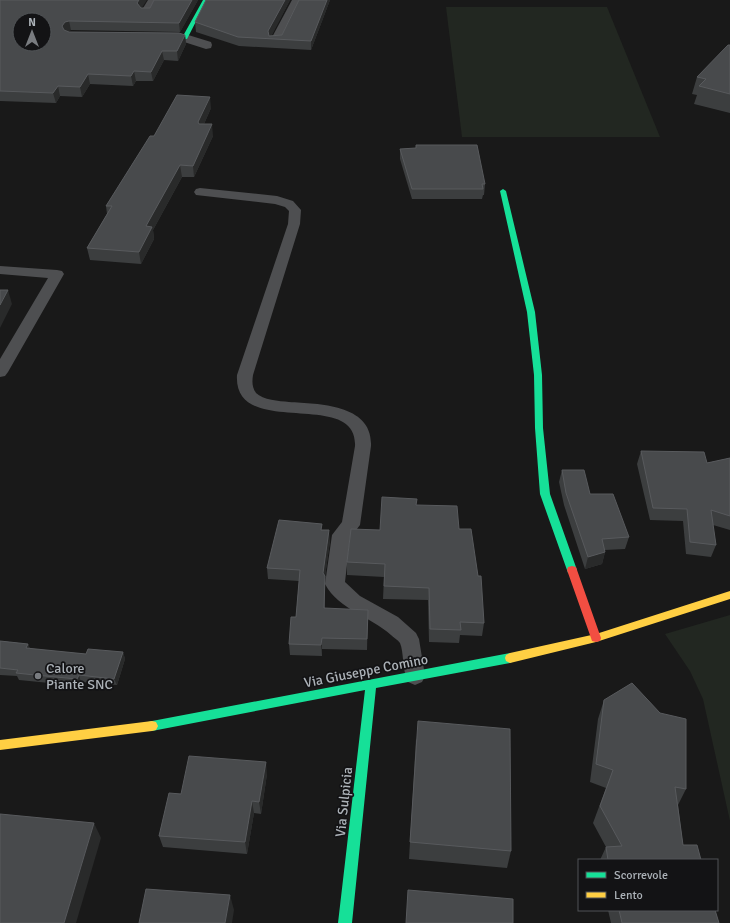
<svg xmlns="http://www.w3.org/2000/svg" width="730" height="923" viewBox="0 0 730 923" font-family="Signika,sans-serif">
<style>
.green{fill:#222721}
.lines{fill:none;stroke-linecap:round;stroke-linejoin:round}
.lane{fill:#4e4f51;fill-rule:evenodd}
.street{fill:#4e4f51;fill-rule:evenodd}
.fast{fill:#16e098;fill-rule:evenodd}
.slow{fill:#ffcf43;fill-rule:evenodd}
.jam{fill:#f24e42;fill-rule:evenodd}
.wall{fill:#3c3e3f}
.shaded-wall{fill:#292a2a}
.building{fill:#484a4c;stroke:#585a5d;fill-rule:evenodd}
.poi-dot{fill:#797c80;stroke:#131315;stroke-width:1.5}
.labels{text-anchor:middle;dominant-baseline:central;stroke-width:3.5;stroke-linejoin:round;paint-order:stroke}
.near-poi-label{font-size:14px;fill:#acb2b8;stroke:#131315;text-anchor:start}
.near-street-label{font-size:14px;fill:#acb2b8;stroke:#131315}
</style>
<rect width="100%" height="100%" fill="#191919"/>
<!-- green -->
<g class="green">
<polygon points="446,7 607,7 660,137 462,137"/>
<polygon points="730,615 730,821 703,699 690,671 665,634"/>
</g>
<g class="lines">
<!-- lane -->
<g class="lane">
<path d="M200,188L277,196L293,201L301,210L300,224L253,375C252,382 252,387 256,393C263,400 279,401 289,402C319,404 373,404 371,446L360,525L350,538L345,582L360,596L398,617L416,633L419,639L425,676L422,682L415,685L408,682C402,670 404,652 400,643C398,640 393,637 391,635C370,616 339,610 325,584L332,535L342,522L355,446C358,387 233,441 237,375L288,224L289,211L285,207L275,204L196,195L194,192L196,189Z"/>
<polygon points="0,266 57,270 62,271 64,274 8,372 5,376 0,377 0,359 48,278 0,274"/>
</g>
<!-- street -->
<g class="street">
<polygon points="148,0 160,0 150,16 142,16 140,13"/>
<polygon points="292,0 304,0 281,44 271,44 270,41"/>
<polygon points="185,34 211,42 212,45 211,48 206,49 181,41 179,38 181,35"/>
</g>
<!-- fast -->
<g class="fast">
<polygon points="203,0 207,0 187,39 155,38 154,37 157,35 183,36"/>
<polygon points="503,189 506,191 535,312 542,375 543,428 550,494 577,570 576,573 572,574 568,573 567,570 540,494 535,428 534,375 527,312 500,191"/>
<polygon points="510,653 514,655 515,658 514,661 510,663 376,688 352,923 338,923 365,690 152,731 148,730 146,726 148,722 152,721"/>
</g>
<!-- slow -->
<g class="slow">
<polygon points="730,591 730,599 596,642 510,663 506,661 505,658 506,655 510,653 596,634"/>
<polygon points="152,721 156,722 158,726 156,730 152,731 0,750 0,740"/>
</g>
<!-- jam -->
<polygon class="jam" points="572,566 576,567 577,570 601,638 600,641 596,642 592,641 591,638 567,570 568,567"/>
</g>
<!-- wall -->
<g class="wall">
<polygon points="0,0 141,8 150,8 154,0 198,0 180,32 71,30 67,31 69,32 185,35 186,44 178,61 164,60 153,81 136,81 133,86 90,84 82,97 60,96 56,103 0,101"/>
<polygon points="206,0 290,0 271,36 282,35 299,0 330,0 311,50 239,46 196,32 195,22"/>
<polygon points="730,45 730,113 694,104 697,95 692,94 697,77"/>
<polygon points="211,108 204,124 213,136 194,177 182,177 153,230 154,239 141,264 90,260 87,248 107,214 106,206 154,136"/>
<polygon points="400,149 485,184 484,195 483,195 482,199 412,199 400,159"/>
<polygon points="641,451 707,463 730,458 730,530 713,525 716,545 711,557 686,554 683,521 650,520 637,464"/>
<polygon points="562,470 590,494 629,537 625,549 605,550 605,552 602,564 585,569 564,505 559,482"/>
<polygon points="416,505 459,529 484,623 482,636 460,635 459,643 429,642 428,600 383,599 384,577 347,575 347,562 380,530"/>
<polygon points="322,530 330,541 325,576 325,609 368,610 367,650 322,649 322,656 290,655 289,644 296,617 299,581 268,579 267,568"/>
<polygon points="0,641 28,644 30,649 86,654 123,652 125,659 117,685 81,682 80,686 19,680 17,676 0,675"/>
<polygon points="604,700 686,789 678,805 683,845 701,860 600,860 606,847 593,823 606,788 590,782 598,719"/>
<polygon points="416,739 511,851 507,868 409,859"/>
<polygon points="267,774 261,814 254,813 247,854 163,847 159,836 181,794"/>
<polygon points="608,910 715,910 719,923 611,923"/>
</g>
<!-- shaded-wall -->
<g class="shaded-wall">
<polygon points="139,0 147,0 139,12 137,3"/>
<polygon points="192,0 198,0 180,32 179,23"/>
<polygon points="285,0 290,0 270,39 268,31"/>
<polygon points="327,0 330,0 311,50 311,41"/>
<polygon points="69,21 71,30 67,32 64,35 62,26 65,22"/>
<polygon points="185,35 186,44 178,61 177,51"/>
<polygon points="162,51 164,60 153,81 151,72"/>
<polygon points="134,71 136,81 133,86 131,76"/>
<polygon points="88,74 90,84 82,97 80,87"/>
<polygon points="58,86 60,96 56,103 53,93"/>
<polygon points="210,97 211,108 200,133 198,122"/>
<polygon points="212,124 213,136 194,177 193,166"/>
<polygon points="180,165 182,177 153,230 154,239 141,264 139,252 146,226"/>
<polygon points="8,290 12,304 0,328 0,305"/>
<polygon points="329,530 330,541 324,584 323,573"/>
<polygon points="605,552 602,564 585,569 588,557"/>
<polygon points="325,576 325,587 324,619 324,608"/>
<polygon points="322,638 322,656 321,645"/>
<polygon points="28,644 31,651 26,648"/>
<polygon points="123,652 125,659 117,685 114,679"/>
<polygon points="79,675 81,682 80,686 77,679"/>
<polygon points="266,762 267,774 261,814 259,802"/>
<polygon points="252,801 254,813 247,854 245,842"/>
<polygon points="94,823 101,838 76,923 64,923"/>
<polygon points="230,895 234,910 232,923 225,923"/>
</g>
<!-- building -->
<g class="building">
<path d="M0,0H139L137,3L141,8H150L154,0H192L179,23L69,21L65,22L62,26L64,30L69,32L179,33L185,35L177,51H162L151,72L134,71L131,76L88,74L80,87L58,86L53,93L0,91ZM20,20H44V44H20Z"/>
<polygon points="206,0 285,0 268,31 269,36 282,35 299,0 327,0 311,41 238,37 195,22"/>
<polygon points="728,45 730,45 730,94 699,86 706,79 697,77"/>
<polygon points="177,95 210,97 198,122 199,124 212,124 193,166 180,165 146,226 152,227 139,252 87,248 112,206 106,206 150,136 154,136"/>
<polygon points="416,145 477,145 485,184 482,184 483,189 412,189 400,149 416,148"/>
<polygon points="0,290 8,290 0,305"/>
<polygon points="641,451 704,452 707,463 730,458 730,516 711,510 716,545 690,542 687,509 653,508"/>
<polygon points="562,470 584,470 590,494 613,494 629,537 602,539 605,552 588,557 566,493"/>
<polygon points="382,497 417,499 416,505 457,506 459,529 471,529 478,576 481,576 484,623 460,622 461,630 430,629 429,588 384,586 385,564 347,562 351,529 380,530"/>
<polygon points="279,520 322,524 321,530 329,530 323,573 325,576 324,608 368,610 367,639 322,638 321,645 289,644 291,617 296,617 300,570 267,568"/>
<polygon points="0,641 28,644 26,648 86,654 88,649 123,652 114,679 79,675 77,679 35,675 16,673 18,670 0,668"/>
<polygon points="632,683 660,713 686,719 686,789 675,787 683,845 697,845 701,860 608,860 606,847 622,846 600,806 613,770 596,764 604,700"/>
<polygon points="418,721 510,729 511,851 410,842"/>
<polygon points="189,756 266,762 259,802 252,801 245,842 159,836 169,793 181,794"/>
<polygon points="0,814 94,823 64,923 0,923"/>
<polygon points="146,889 230,895 225,923 139,923"/>
<polygon points="408,890 513,899 513,923 406,923"/>
<polygon points="619,910 715,910 719,923 622,923"/>
</g>
<!-- markers -->
<circle class="poi-dot" cx="38" cy="676" r="4"/>
<g class="labels">
<!-- near-poi labels -->
<g class="near-poi-label">
<text x="46" y="668">Calore<tspan x="46" dy="16">Piante SNC</tspan></text>
</g>
<!-- near-street labels -->
<g class="near-street-label">
<text transform="translate(366 671) rotate(-11)">Via Giuseppe Comino</text>
<text transform="translate(344 802) rotate(-84)">Via Sulpicia</text>
</g>
</g>
<!-- legend -->
<rect x="578" y="859" width="140" height="52" fill="#131315" stroke="#505356"/>
<rect x="586" y="872" width="20" height="6" fill="#16e098" stroke="#505356"/>
<text x="614" y="879" font-size="12" fill="#acb2b8">Scorrevole</text>
<rect x="586" y="892" width="20" height="6" fill="#ffcf43" stroke="#505356"/>
<text x="614" y="899" font-size="12" fill="#acb2b8">Lento</text>
<!-- north arrow -->
<g transform="translate(32 32)"><circle r="19" fill="#131315" stroke="#505356"/>
<path d="M0-3L7 15L0 10L-7 15Z" fill="#797c80"/>
<text y="-6" font-size="11" font-weight="bold" text-anchor="middle" fill="#acb2b8">N</text>
</g>
</svg>
